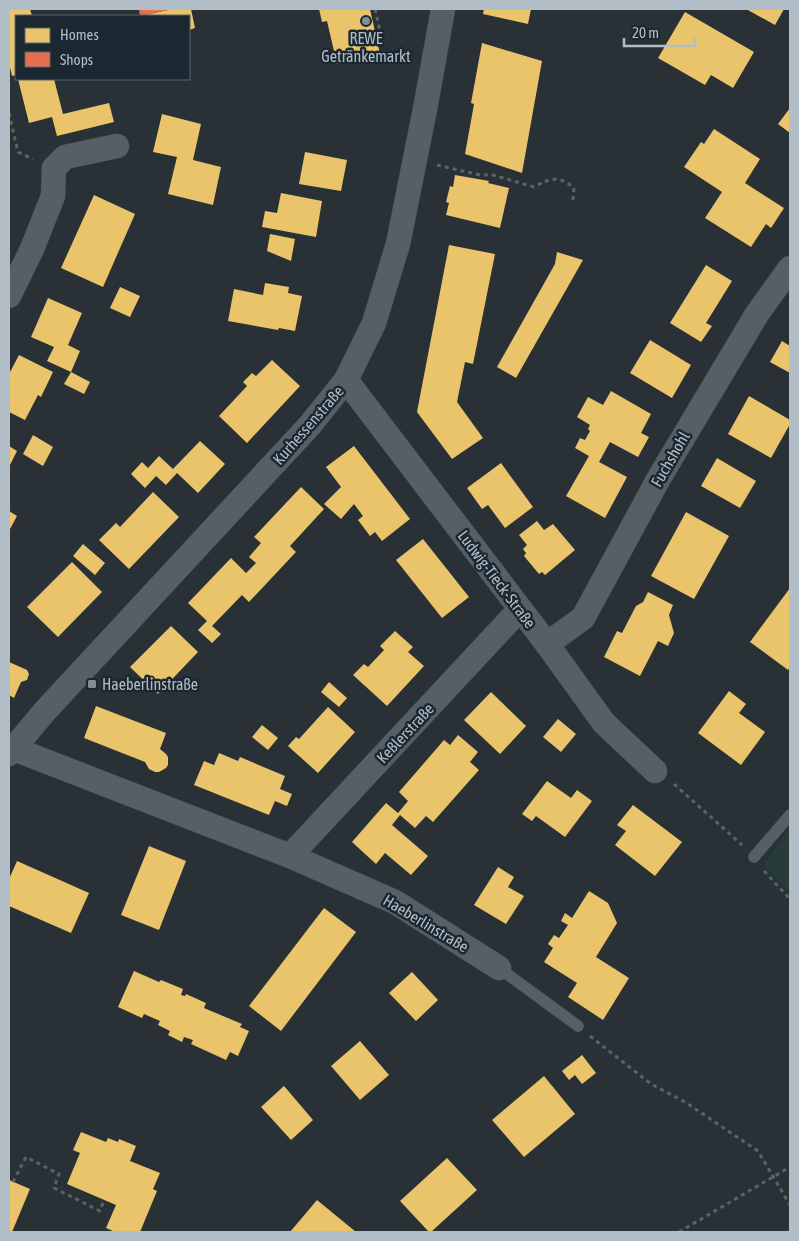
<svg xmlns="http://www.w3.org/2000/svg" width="799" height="1241" viewBox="0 0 799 1241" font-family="'Asap Condensed',sans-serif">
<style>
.green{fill:#263b3a}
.homes{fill:#e9c46a}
.shops{fill:#e76f51}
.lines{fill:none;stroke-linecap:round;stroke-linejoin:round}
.service-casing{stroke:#474d51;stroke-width:12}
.minor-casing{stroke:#474d51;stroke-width:25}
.path{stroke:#5b6366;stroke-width:3;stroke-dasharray:4 4;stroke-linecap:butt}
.service{stroke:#585f64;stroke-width:11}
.minor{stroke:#585f64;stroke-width:24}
.poi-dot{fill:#828d94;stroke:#1c2831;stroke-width:2}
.labels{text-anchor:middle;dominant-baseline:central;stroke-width:5;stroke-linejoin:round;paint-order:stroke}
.poi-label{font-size:16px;fill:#b2bec7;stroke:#1c2831}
.street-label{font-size:16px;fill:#b2bec7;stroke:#1c2831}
</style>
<rect width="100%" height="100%" fill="#293136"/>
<!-- green -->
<polygon class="green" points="790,827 790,893 763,865"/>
<!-- homes -->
<g class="homes">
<polygon points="9,9 30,9 32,16 16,16 16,75 12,76 9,63"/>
<polygon points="172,9 191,9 195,28 189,30 189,16 141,16"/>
<polygon points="319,9 370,9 380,54 337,64 327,21 322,22"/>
<polygon points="484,9 531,9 528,24 483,14"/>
<polygon points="746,9 784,9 775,25"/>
<polygon points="685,12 754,52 733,88 711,75 705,85 658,58"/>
<polygon points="482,43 542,61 522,173 465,154 474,104 471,103"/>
<polygon points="18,79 54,79 63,114 109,103 114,122 57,136 52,117 29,123"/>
<polygon points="790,108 790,133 778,124"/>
<polygon points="162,114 201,124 193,160 221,167 213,205 168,194 177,157 153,152"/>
<polygon points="714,129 760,159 745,183 784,208 771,228 766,224 751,247 705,218 722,192 684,167 701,142 704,144"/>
<polygon points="305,152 347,160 341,191 299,184"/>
<polygon points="455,175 489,181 488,183 509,188 500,228 446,215 449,203 446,202 450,186 453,187"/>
<polygon points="281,193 322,201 316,237 262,227 265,211 277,213"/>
<polygon points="94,195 135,214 103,287 61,268"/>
<polygon points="270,234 295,239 291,261 267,251"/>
<polygon points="449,245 495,254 473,364 465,362 457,402 483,438 452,459 417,412"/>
<polygon points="557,252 583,260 516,378 497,367 555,264"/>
<polygon points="706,265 732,281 706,323 712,326 701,342 670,323"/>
<polygon points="265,283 289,287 288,293 302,296 295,331 279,328 278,330 228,321 234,289 263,295"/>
<polygon points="120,287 140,296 130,317 110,308"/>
<polygon points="48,298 82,313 68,345 80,351 71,372 90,382 84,394 64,384 71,372 47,361 54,347 31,337"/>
<polygon points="650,340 691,365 672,398 630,373"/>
<polygon points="782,341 790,346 790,373 770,362"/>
<polygon points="19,355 53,372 41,397 38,395 25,420 9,412 9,374"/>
<polygon points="272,360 300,386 247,443 219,416 247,386 243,382 252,373 256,376"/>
<polygon points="611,391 651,414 641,433 649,437 638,457 610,442 599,462 627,477 605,518 566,496 589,456 575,448 580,438 585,440 590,431 588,429 590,425 577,417 588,397 603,405"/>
<polygon points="749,396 790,420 790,424 771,458 728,434"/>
<polygon points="33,435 53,447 43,466 23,454"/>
<polygon points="200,441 225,464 198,493 177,473 166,485 156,476 145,488 131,474 142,462 148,468 159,456 173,469"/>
<polygon points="9,446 17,451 9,467"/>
<polygon points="354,446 410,519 382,541 375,532 370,536 358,520 363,516 354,504 341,519 324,504 341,487 326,467"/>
<polygon points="717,458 756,481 740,508 701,486"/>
<polygon points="501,463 533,507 505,528 488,505 482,509 467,488"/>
<polygon points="301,487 324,509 290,546 296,552 249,602 242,595 212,626 221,634 212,643 198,630 207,621 188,603 231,558 246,573 256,563 249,557 261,543 254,537"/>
<polygon points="153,492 179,517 129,569 99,540 116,523 120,527"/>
<polygon points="9,511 17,516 10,529 9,528"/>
<polygon points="686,512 729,536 694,599 651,576"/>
<polygon points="537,521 544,530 553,524 575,550 545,575 542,572 539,574 524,556 526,553 523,549 527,545 519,535"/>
<polygon points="423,539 469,597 442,618 396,560"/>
<polygon points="83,544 105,563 95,575 73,556"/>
<polygon points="72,562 102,592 58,637 27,607"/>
<polygon points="790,588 790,667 788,670 750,642"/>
<polygon points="648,592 673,605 669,615 674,633 668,646 658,641 640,676 604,657 617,631 622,633 636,606 643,602"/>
<polygon points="171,626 198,652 158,694 130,667"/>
<polygon points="395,631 413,647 408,652 424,666 387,706 353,675 364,664 368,667 384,650 380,646"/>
<polygon points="9,662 27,670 29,674 27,680 21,682 14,698 9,695"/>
<polygon points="329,682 347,698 339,707 321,692"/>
<polygon points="729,691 746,704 739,713 765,732 741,765 698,733"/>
<polygon points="491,692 526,726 500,754 464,720"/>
<polygon points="96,706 166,733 160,749 166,754 168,757 168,765 166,768 159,772 155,772 149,769 145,762 84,738"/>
<polygon points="328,707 355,732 318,773 288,746 296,737 299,739"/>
<polygon points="558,719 576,734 561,752 543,737"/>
<polygon points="262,725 278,738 268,750 252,737"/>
<polygon points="458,735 478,752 470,762 479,770 433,822 426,816 415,828 400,815 392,825 428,856 411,875 385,853 376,864 352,842 386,803 398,813 408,801 399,792 444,740 450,745"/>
<polygon points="219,753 238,761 240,757 285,776 280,789 292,794 287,806 275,801 269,815 194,785 204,761 214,765"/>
<polygon points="547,781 571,798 577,790 592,801 565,837 536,816 532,821 522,814"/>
<polygon points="633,805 682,842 655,876 615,845 626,831 617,825"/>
<polygon points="149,846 186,861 159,930 121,915"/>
<polygon points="17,861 89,893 71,933 9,906 9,879"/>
<polygon points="498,867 514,877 508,887 524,896 506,924 474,905"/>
<polygon points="589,891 608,903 617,923 596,957 629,978 603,1020 568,997 577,983 544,962 553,948 548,944 554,935 559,938 568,925 561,921 565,913 572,918"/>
<polygon points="324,908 356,932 281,1031 249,1006"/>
<polygon points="134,971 159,982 161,980 183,989 181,995 185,996 186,994 206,1003 204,1008 242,1024 240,1027 249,1031 238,1056 230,1052 226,1060 191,1044 193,1040 184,1037 182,1042 168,1035 170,1031 158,1025 160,1021 144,1014 142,1018 118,1007"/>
<polygon points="412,972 438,1000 416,1021 389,993"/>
<polygon points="360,1041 389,1075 360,1100 331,1066"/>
<polygon points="582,1055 596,1073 582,1084 575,1075 569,1080 562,1071"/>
<polygon points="544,1076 575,1114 524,1157 492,1120"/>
<polygon points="284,1086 313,1120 291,1140 261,1107"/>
<polygon points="81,1132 106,1142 108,1138 118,1142 119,1139 136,1146 130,1161 160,1173 153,1189 157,1191 140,1232 115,1232 106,1228 116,1205 67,1184 80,1153 73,1150"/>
<polygon points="447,1158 477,1190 431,1232 429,1232 400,1201"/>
<polygon points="9,1180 30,1189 12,1232 9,1232"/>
<polygon points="317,1200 356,1232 290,1232"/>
</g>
<!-- shops -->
<polygon class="shops" points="139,9 168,9 168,10 140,16"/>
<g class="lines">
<!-- service casing -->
<g class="service-casing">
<g id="service">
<polyline points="754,857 790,815"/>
<polyline points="499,968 578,1026"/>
</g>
</g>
<!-- minor casing -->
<g class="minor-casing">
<g id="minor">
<polyline points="9,296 32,249 53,196 54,168 65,157 117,146"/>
<polyline points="346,380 547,644 604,723 655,771"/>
<polyline points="547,644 583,618 659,478 757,314 790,268"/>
<polyline points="9,747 290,856 395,902 499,968"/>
<polyline points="9,754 45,711 310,425 346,380 374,323 398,244 426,104 443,9"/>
<polyline points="290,856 520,609"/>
</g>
</g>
<!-- path -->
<g class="path">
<polyline points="375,9 384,48"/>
<polyline points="9,113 18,152 33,159"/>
<path d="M437,165L480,175H493L534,187C550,178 559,175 574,188L573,200"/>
<polyline points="674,784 742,845"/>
<polyline points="764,871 790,899"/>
<polyline points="590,1036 651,1084 685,1102 758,1151 790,1205"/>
<polyline points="13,1182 26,1157 59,1174 54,1188 100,1211 104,1200"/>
<polyline points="679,1232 790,1167"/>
</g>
<!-- service -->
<use href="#service" class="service"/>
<!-- minor -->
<use href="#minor" class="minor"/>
</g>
<!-- markers -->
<g class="poi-dot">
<circle cx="366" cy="21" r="5"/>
<rect x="87" y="679" width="10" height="10" rx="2.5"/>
</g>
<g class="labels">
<!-- poi labels -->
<g class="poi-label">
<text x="366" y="38">REWE<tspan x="366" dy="18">Getränkemarkt</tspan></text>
<text x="102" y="684" text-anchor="start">Haeberlinstraße</text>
</g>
<!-- street labels -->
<g class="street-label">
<text transform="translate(308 425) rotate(-49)">Kurhessenstraße</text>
<text transform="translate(670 459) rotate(-60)">Fuchshohl</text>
<text transform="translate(497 579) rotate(53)">Ludwig-Tieck-Straße</text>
<text transform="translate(405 733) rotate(-47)">Keßlerstraße</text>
<text transform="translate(426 923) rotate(31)">Haeberlinstraße</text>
</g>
</g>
<!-- border -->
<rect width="799" height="1241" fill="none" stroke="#b2bec7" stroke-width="20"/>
<!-- legend -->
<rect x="15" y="15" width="175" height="65" fill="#1c2831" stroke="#58646d"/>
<rect x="25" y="28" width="25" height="15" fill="#e9c46a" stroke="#58646d"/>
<text x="60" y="40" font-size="15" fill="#b2bec7">Homes</text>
<rect x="25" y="52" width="25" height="15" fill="#e76f51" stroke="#58646d"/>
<text x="60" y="65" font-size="15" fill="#b2bec7">Shops</text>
<!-- scale -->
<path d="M624 38v8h71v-8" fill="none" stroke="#b2bec7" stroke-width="2.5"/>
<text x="632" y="38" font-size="15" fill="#b2bec7" stroke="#1c2831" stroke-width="4" paint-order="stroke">20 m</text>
</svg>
